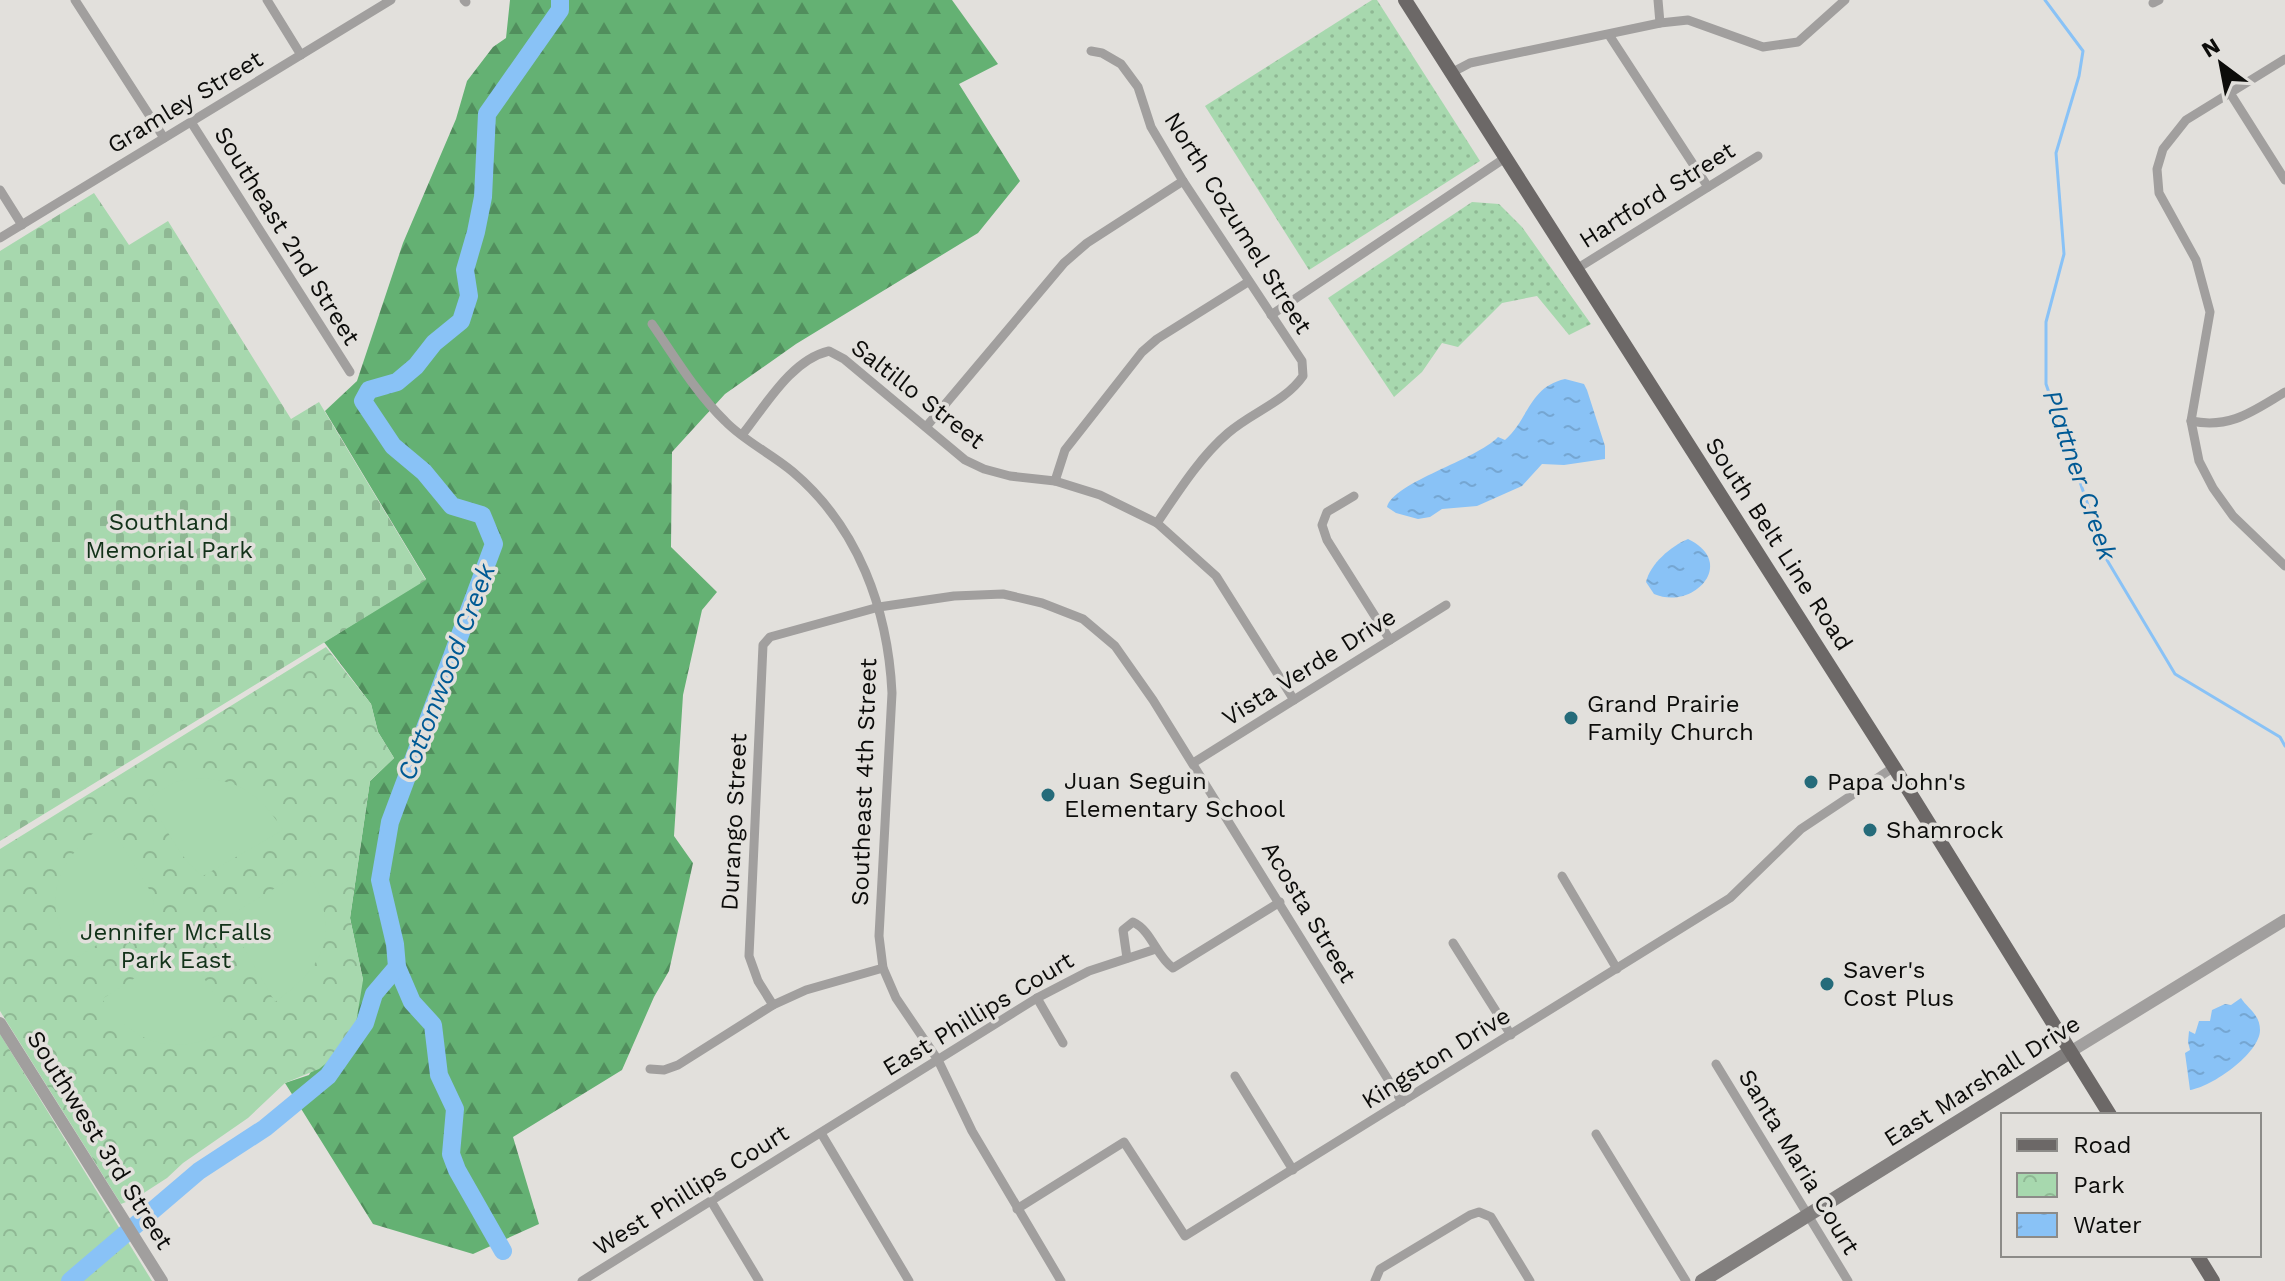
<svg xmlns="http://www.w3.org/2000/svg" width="2285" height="1281" viewBox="0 0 2285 1281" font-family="'Work Sans',sans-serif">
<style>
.grass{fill:url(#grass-dots)}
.forest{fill:url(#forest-firs)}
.cemetery{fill:url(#cemetery-stones)}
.park{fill:url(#park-crowns)}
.pitch{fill:#a7d8ae}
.water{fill:url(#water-ripples)}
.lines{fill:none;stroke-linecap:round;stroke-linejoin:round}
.stream{stroke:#89c2f6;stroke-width:3}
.river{stroke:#89c2f6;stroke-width:18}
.minor{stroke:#a19f9e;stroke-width:9}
.tertiary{stroke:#a19f9e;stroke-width:12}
.secondary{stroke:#827f7e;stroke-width:14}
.primary{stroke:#6c6867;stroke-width:14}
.poi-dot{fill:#256b7a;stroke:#e2e0dc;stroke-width:3}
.labels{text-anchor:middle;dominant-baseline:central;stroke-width:7;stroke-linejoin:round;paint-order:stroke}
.street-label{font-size:24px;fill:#0c0c0a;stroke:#e2e0dc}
.park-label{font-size:24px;fill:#123219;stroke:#e2e0dc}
.poi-label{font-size:24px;fill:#0c0c0a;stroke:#e2e0dc;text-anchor:start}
.water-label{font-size:26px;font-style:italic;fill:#005a95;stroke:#e2e0dc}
</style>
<defs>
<pattern id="grass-dots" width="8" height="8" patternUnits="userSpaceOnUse" patternTransform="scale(2)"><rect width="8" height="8" fill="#a7d8ae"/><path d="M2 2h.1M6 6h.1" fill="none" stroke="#8fb894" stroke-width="1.8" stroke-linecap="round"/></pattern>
<pattern id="forest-firs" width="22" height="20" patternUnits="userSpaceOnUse" patternTransform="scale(2)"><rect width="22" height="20" fill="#64b173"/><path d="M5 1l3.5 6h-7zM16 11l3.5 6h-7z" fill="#518e5d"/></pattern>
<pattern id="cemetery-stones" width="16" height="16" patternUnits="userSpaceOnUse" patternTransform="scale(2)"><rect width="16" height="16" fill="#a7d8ae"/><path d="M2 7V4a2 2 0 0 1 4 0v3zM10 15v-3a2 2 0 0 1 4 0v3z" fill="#8fb894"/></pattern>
<pattern id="park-crowns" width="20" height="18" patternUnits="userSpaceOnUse" patternTransform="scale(2)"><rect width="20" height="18" fill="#a7d8ae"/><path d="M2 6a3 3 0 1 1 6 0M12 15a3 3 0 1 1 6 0" fill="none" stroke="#8fb894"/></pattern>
<pattern id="water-ripples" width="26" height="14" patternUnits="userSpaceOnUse" patternTransform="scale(2)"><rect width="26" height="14" fill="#89c2f6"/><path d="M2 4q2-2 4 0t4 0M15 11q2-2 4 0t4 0" fill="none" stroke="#75a6d2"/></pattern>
</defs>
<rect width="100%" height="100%" fill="#e2e0dc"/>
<!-- grass -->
<g class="grass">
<polygon points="1372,0 1377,0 1480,161 1309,270 1205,106"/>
<polygon points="1472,202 1499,204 1522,227 1591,324 1569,335 1537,296 1502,303 1458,347 1442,343 1422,372 1394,397 1328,298"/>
</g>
<!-- forest -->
<polygon class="forest" points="510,0 952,0 998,64 959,84 1020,181 978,233 796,344 725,394 672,452 671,547 717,592 702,610 683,695 674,836 693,863 669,971 654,997 622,1070 513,1137 539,1224 473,1254 373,1224 285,1083 309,1075 363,980 350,918 370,781 394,758 378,732 371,704 324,642 426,579 325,411 357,381 403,243 456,119 467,81 493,47 506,38"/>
<!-- cemetery -->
<polygon class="cemetery" points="94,193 129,245 168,221 291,419 319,402 426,580 0,841 0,251"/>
<!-- park -->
<g class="park">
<polygon points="326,647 371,704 378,732 394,758 370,781 350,918 363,980 353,1042 319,1069 285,1083 248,1118 183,1163 167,1178 136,1198 121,1204 0,1011 0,849"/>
<polygon points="0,1034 152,1281 0,1281"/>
</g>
<!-- pitch -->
<g class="pitch">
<path d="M190,778C236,778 258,791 283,830L203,876C181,862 162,820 148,798L173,783Z"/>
<path d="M108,822L152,894L154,905L148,913L76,958C70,946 60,931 57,917C48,876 77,843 108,822Z"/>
<path d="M307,869C340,930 330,962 275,1002L228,921L232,914Z"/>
<path d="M180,949L188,953L235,1027C182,1057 137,1050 102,999Z"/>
</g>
<!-- water -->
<g class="water">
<path d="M1565,379L1584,384L1587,390L1605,446V459L1564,465L1542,464L1522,486L1477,506L1442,509L1430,517L1418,519L1396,513L1387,507C1394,482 1476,460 1498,437L1505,440C1529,419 1529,387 1565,379Z"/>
<path d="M1688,539C1738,563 1693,611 1654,594L1646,582C1650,564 1671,546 1688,539Z"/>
<path d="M2241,998C2247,1008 2260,1014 2260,1030C2260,1053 2212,1087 2190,1090L2185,1053L2190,1050L2188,1042L2189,1031L2195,1034L2199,1021H2210L2212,1010L2225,1004L2231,1005Z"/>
</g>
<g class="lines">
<!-- stream -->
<polyline class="stream" points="2045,0 2083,51 2079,76 2056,153 2064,254 2046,322 2046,384 2107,560 2175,674 2280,737 2285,746"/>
<!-- river -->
<g class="river">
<polyline points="397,967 412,1002 433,1025 439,1075 455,1109 451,1154 457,1170 503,1251"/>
<polyline points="70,1281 199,1171 265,1128 328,1076 365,1023 374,994 397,967 395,944 380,880 390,822 494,544 482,515 452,506 424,472 393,446 363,401 369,390 397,382 416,366 434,343 461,321 469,296 465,270 476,232 483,197 487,114 560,10 560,0"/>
</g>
<!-- minor -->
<g class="minor">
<polyline points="75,0 164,138"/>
<polyline points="267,0 301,55"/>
<polyline points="464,0 466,2"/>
<polyline points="1658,0 1660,23"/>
<polyline points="2153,3 2159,0"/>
<polyline points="1609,35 1708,187"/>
<path d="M1091,51L1102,53L1121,64L1138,87L1151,127L1183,181L1302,361L1303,376C1285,402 1252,412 1228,433C1200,457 1178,492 1157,523"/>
<polyline points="2285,59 2186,120 2163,149 2157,169 2159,193 2196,260 2210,312 2191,421 2199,461 2213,488 2233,516 2285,566"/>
<polyline points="1451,73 1470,63 1660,23 1688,20 1763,47 1798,42 1845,0"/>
<polyline points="2230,93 2285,180"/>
<polyline points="191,122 350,372"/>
<polyline points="0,190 22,225"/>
<polyline points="0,238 391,0"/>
<polyline points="1578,268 1758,156"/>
<polyline points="1271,315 1505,158"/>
<path d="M652,324C675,357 696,393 725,421C744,441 772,454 793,472C858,527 888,609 892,693L879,936L883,968L896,998L938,1060L972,1131L1061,1281"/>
<path d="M2191,421C2231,429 2253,411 2285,392"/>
<polyline points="926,427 1064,263 1087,243 1183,181"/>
<path d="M742,435C766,405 791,360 829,351L844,359L965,460L984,469L1010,476L1055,481L1100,495L1157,523L1216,576L1294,700"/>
<polyline points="1055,481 1065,450 1142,352 1157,339 1248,282"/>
<polyline points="1354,496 1327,512 1322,525 1327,540 1390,640"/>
<polyline points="1193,763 1446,605"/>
<polyline points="1562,876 1617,969"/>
<polyline points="1453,943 1511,1035"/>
<path d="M1127,958L1123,930L1133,922C1152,931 1156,956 1173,968L1280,902"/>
<polyline points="1037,998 1063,1043"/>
<polyline points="773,1005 758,981 749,956 763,645 770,637 879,607 954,596 1003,594 1042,603 1083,619 1115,646 1153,700 1402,1102"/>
<polyline points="1716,1064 1848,1281"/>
<polyline points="650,1069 664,1070 678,1065 773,1005 806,990 883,968"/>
<polyline points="1235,1076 1293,1170"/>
<polyline points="821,1133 909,1281"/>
<polyline points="1596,1134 1686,1281"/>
<polyline points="711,1201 759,1281"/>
<polyline points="1017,1209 1124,1142 1185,1236 1730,898 1801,829 1894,767"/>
<polyline points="582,1281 1037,998 1089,971 1156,949"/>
<polyline points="1375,1281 1380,1269 1470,1215 1479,1212 1491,1217 1530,1281"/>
</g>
<!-- tertiary -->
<g class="tertiary">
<polyline points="0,1023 162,1281"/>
<polyline points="2070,1052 2285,920"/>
</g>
<!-- secondary -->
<polyline class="secondary" points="1702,1281 2070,1052"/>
<!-- primary -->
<g class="primary">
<polyline points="1405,0 1894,767 2110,1115"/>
<polyline points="2197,1255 2213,1281"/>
</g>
</g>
<!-- markers -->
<g class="poi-dot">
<circle cx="1571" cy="718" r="8"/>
<circle cx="1811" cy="782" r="8"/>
<circle cx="1048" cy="795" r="8"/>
<circle cx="1870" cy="830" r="8"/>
<circle cx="1827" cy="984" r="8"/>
</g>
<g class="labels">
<!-- street labels -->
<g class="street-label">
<text transform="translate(185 102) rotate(-31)">Gramley Street</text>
<text transform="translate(1657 195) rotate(-32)">Hartford Street</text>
<text transform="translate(1238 223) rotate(58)">North Cozumel Street</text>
<text transform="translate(287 236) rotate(58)">Southeast 2nd Street</text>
<text transform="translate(918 394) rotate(38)">Saltillo Street</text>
<text transform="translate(1779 544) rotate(57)">South Belt Line Road</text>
<text transform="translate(1309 667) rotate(-32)">Vista Verde Drive</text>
<text transform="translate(864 782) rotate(-88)">Southeast 4th Street</text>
<text transform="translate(734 822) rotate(-87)">Durango Street</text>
<text transform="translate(1309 912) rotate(59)">Acosta Street</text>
<text transform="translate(978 1014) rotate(-31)">East Phillips Court</text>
<text transform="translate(1436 1058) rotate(-32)">Kingston Drive</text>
<text transform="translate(1982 1081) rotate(-32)">East Marshall Drive</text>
<text transform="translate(100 1140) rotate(58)">Southwest 3rd Street</text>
<text transform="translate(1799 1162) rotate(59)">Santa Maria Court</text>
<text transform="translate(691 1190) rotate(-32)">West Phillips Court</text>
</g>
<!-- park labels -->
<g class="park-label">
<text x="169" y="522">Southland<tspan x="169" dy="28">Memorial Park</tspan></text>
<text x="176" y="932">Jennifer McFalls<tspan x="176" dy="28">Park East</tspan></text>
</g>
<!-- poi labels -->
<g class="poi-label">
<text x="1587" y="704">Grand Prairie<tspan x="1587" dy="28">Family Church</tspan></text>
<text x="1064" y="781">Juan Seguin<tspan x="1064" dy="28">Elementary School</tspan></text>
<text x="1827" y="782">Papa John's</text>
<text x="1886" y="830">Shamrock</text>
<text x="1843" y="970">Saver's<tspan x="1843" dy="28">Cost Plus</tspan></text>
</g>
<!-- water labels -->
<g class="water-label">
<text transform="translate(2080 475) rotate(71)">Plattner Creek</text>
<text transform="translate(446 672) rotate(-69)">Cottonwood Creek</text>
</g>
</g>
<!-- legend -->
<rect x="2001" y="1113" width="260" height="144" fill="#e2e0dc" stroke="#8c8b88" stroke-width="2"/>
<rect x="2017" y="1139" width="40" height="12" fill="#6c6867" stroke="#8c8b88" stroke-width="2"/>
<text x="2073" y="1153" font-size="24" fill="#0c0c0a">Road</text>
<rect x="2017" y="1173" width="40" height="24" fill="url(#park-crowns)" stroke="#8c8b88" stroke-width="2"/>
<text x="2073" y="1193" font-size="24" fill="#0c0c0a">Park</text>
<rect x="2017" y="1213" width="40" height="24" fill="url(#water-ripples)" stroke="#8c8b88" stroke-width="2"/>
<text x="2073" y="1233" font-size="24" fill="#0c0c0a">Water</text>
<!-- north arrow -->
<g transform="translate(2221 64) rotate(328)" stroke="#e2e0dc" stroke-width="6" paint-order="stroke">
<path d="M0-6L14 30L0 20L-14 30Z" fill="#0c0c0a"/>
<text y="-12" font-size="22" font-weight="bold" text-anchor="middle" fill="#0c0c0a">N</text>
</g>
</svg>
